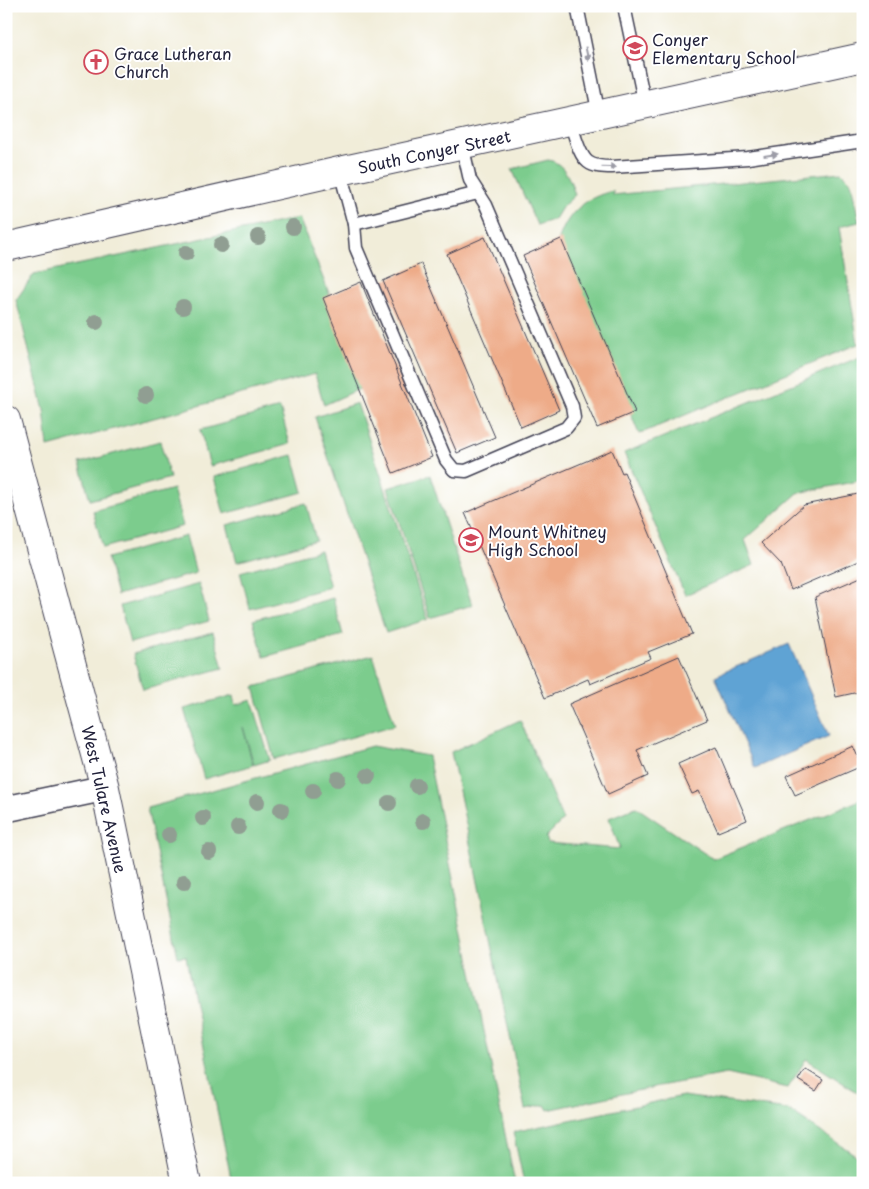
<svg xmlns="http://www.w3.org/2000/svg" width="869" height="1189" viewBox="0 0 869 1189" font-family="'Playpen Sans',sans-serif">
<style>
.green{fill:#7bcc8d;stroke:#4e7764}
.water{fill:#5fa3d4;stroke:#406288}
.building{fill:#eeab88}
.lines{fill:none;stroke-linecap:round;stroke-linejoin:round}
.service-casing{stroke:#414053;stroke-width:15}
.minor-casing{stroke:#414053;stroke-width:28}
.tertiary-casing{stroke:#414053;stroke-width:30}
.service{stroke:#fff;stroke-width:12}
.minor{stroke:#fff;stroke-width:25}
.tertiary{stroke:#fff;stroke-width:28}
.tree{fill:#909e92}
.oneway{fill:#9c9ca7}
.labels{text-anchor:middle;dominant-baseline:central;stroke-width:4;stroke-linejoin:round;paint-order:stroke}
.poi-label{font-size:16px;fill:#22223b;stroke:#fff;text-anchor:start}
.street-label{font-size:16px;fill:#22223b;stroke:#fff}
</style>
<rect width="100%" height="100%" fill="#fff"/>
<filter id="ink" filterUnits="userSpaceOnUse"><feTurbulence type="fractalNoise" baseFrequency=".02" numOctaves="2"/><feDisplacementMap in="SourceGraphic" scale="10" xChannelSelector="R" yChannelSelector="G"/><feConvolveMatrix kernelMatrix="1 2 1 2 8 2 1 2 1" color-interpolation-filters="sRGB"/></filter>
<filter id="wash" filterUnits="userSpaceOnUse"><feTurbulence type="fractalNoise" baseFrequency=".0096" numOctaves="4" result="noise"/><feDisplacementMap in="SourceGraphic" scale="20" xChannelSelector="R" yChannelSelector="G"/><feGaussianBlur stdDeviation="1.12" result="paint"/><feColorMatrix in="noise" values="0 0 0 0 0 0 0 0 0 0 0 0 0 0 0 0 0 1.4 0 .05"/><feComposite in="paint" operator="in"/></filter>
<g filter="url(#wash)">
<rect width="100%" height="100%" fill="#f1edd9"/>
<!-- green -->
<g class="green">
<path d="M548,160C564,162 571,181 575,195L563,206L555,219L537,225L512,169Z"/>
<path d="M841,172L851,182L859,222L839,227L858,344L639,434L559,239C567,213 586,197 613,191V195Z"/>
<polygon points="299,218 366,386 324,405 315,374 48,447 44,410 16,300 34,274"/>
<polygon points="860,357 863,368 863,480 798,493 745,540 754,565 685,595 624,453"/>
<polygon points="357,403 428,619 386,633 315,417"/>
<polygon points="280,408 290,444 210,466 200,430"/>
<polygon points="160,441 170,478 90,500 80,463"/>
<polygon points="293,455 303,492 224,514 214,477"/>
<polygon points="430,475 472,605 430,618 388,488"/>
<polygon points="173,489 183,526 103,548 93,511"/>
<polygon points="306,503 316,540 237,562 227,525"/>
<polygon points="186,536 196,573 117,595 107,558"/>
<polygon points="320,550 330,587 250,609 240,572"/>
<polygon points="199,584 209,621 130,643 120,606"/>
<polygon points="333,598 343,635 264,657 253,620"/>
<polygon points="213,632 223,668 143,690 133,654"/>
<polygon points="373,655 395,725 274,759 254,687"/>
<polygon points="234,695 236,705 252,700 270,760 254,765 243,727 253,765 204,779 184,709"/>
<polygon points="520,720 563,820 546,837 548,843 620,849 609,818 636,807 713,859 863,799 863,1096 806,1059 788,1088 727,1074 659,1086 548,1110 545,1105 525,1109 451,752"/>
<polygon points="372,746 428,756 515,1183 232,1183 189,974 186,956 178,957 147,808"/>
<polygon points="683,1096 788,1110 863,1160 863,1183 524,1183 513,1132"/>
</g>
<!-- water -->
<polygon class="water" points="789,644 829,736 755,768 715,676"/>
<g id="blocks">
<!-- building -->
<g class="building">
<polygon points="485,237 559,410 521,427 447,254"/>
<polygon points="561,239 635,412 597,428 523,256"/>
<polygon points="421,264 495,437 457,453 383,281"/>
<polygon points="361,282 432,457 393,473 323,298"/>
<polygon points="612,450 622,473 624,472 692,634 648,652 651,658 590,684 588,679 545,698 465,513"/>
<polygon points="863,493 863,559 791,590 781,564 761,543 804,505"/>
<polygon points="863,576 863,691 836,697 815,597"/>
<polygon points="679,656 707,720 637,750 648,776 608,794 569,704"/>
<polygon points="853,746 862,766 795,795 786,776"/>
<polygon points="716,747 747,820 718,832 699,791 692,794 678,764"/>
<polygon points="805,1069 823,1080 816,1091 798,1080"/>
</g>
</g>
</g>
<g filter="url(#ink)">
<use href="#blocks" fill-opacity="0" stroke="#414053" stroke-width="1"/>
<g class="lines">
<!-- service casing -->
<g class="service-casing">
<g id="service">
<polyline points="577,6 599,115"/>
<polyline points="624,6 645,105"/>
<path d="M570,122C575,134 578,154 588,162C594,167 604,167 612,167L748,158L863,141"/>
<polyline points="340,171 354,224 356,248 446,460 454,470 466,471 566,428 574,418 572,406 486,205 470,180 462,144"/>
<polyline points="354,224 478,193"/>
</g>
</g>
<!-- minor casing -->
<g class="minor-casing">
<polyline id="minor" points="6,809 105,788"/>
</g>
<!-- tertiary casing -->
<g class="tertiary-casing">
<g id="tertiary">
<polyline points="6,247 340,171 863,57"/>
<polyline points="6,420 105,788 187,1183"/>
</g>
</g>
<!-- service -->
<use href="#service" class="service"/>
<!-- minor -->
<use href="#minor" class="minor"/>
<!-- tertiary -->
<use href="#tertiary" class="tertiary"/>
</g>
<!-- trees -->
<g class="tree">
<circle cx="293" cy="227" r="8"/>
<circle cx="258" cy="237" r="8"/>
<circle cx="221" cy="245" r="8"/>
<circle cx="186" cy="253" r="8"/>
<circle cx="183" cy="307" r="8"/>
<circle cx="96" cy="322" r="8"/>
<circle cx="146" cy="395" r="8"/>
<circle cx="368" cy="776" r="8"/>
<circle cx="338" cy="779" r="8"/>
<circle cx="417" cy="786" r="8"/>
<circle cx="313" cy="791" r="8"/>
<circle cx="257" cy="802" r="8"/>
<circle cx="389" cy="803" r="8"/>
<circle cx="281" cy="810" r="8"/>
<circle cx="203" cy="818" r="8"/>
<circle cx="423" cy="821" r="8"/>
<circle cx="238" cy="827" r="8"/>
<circle cx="169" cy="835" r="8"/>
<circle cx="209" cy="852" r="8"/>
<circle cx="184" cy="882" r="8"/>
</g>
<!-- one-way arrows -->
<defs><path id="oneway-solid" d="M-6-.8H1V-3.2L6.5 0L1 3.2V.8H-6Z" transform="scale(1.25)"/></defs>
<g class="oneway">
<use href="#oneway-solid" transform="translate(587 54) rotate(78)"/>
<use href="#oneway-solid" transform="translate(771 155) rotate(-8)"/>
<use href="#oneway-solid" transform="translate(609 167) rotate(1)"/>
</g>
</g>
<!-- icons -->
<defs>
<g id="school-ring" transform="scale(1.25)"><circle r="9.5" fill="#fff" stroke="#d1495b" stroke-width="1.5"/><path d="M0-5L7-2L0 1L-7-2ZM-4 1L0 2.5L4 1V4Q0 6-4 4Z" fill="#d1495b"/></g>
<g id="church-ring" transform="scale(1.25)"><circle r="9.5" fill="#fff" stroke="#d1495b" stroke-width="1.5"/><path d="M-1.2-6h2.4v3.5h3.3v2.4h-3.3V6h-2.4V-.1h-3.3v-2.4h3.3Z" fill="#d1495b"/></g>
</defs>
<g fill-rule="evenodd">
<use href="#school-ring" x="635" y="48"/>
<use href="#church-ring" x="96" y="62"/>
<use href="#school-ring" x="471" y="540"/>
</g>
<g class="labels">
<!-- poi labels -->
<g class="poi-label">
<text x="652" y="39">Conyer<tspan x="652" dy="18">Elementary School</tspan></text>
<text x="114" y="53">Grace Lutheran<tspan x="114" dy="18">Church</tspan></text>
<text x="488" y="531">Mount Whitney<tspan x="488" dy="18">High School</tspan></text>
</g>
<!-- street labels -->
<g class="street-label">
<text transform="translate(434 151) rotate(-12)">South Conyer Street</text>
<text transform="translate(105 799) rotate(77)">West Tulare Avenue</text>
</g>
</g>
<!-- margin -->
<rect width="869" height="1189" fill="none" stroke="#fff" stroke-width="25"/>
</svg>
